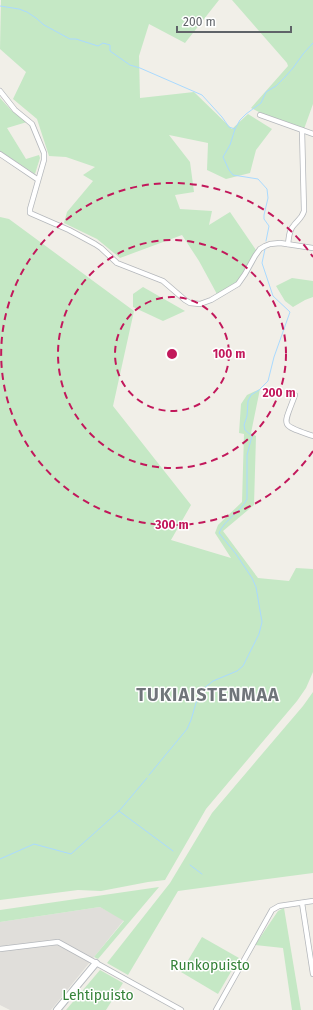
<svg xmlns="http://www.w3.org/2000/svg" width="313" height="1010" viewBox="0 0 313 1010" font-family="'Fira Sans',sans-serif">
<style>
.industrial{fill:#e0deda}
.green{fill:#c5e8c5}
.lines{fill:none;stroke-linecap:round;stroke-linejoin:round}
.stream{stroke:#aadaff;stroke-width:1}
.street-casing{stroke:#b5b8bc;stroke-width:6}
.secondary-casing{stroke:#b6babf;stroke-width:8}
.street{stroke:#fff;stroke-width:4.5}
.secondary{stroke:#fff;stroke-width:6}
.ring{fill:none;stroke:#c2185b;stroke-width:2;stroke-dasharray:7 5}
.labels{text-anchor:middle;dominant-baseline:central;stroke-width:3;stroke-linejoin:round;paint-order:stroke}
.park-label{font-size:14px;fill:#348238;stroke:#fff}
.district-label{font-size:18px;font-weight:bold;letter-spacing:1px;fill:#70757a;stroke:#fff}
.centre{fill:#c2185b;stroke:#fff;stroke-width:2}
.ring-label{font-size:12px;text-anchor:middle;font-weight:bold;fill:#c2185b;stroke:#fff;stroke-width:3;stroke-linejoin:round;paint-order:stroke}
</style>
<rect width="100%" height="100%" fill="#f1efe8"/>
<!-- industrial -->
<polygon class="industrial" points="100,907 124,920 51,1010 10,1010 0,1005 0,922"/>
<!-- green -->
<g class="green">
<polygon points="1,0 219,0 185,43 149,24 139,56 140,98 194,92 232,129 248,114 272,129 256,150 250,173 226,179 207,170 208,143 169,135 190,162 194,192 175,195 180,209 212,211 209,225 230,212 258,253 238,284 218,296 199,261 182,235 120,258 97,239 64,223 67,212 93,181 83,175 95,167 66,157 49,156 37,119 13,99 26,72 0,49"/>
<polygon points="232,0 313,0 313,104 304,129 261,113 251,108 288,66 287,63"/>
<polygon points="0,98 11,110 27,122 7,128 26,159 39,155 40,158 35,174 0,151"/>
<polygon points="0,217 9,219 134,311 113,406 191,505 171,540 231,558 215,533 218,525 242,502 244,434 239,433 241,404 247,395 260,389 251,433 256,436 254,505 223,531 258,578 289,581 296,568 313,569 313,672 306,688 297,701 206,809 165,880 148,882 101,891 78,890 0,900"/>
<polygon points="292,278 313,281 313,297 305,300 293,307 285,301 276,286"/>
<polygon points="143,287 185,311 163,321 133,307 133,294"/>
<polygon points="313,692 313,873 178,891 128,975 107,963 170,883 212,813 303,706"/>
<polygon points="159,887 98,959 94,957 124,921 100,907 0,922 0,910"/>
<polygon points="284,908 301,1010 292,1010 283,948 255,945 278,911"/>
<polygon points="202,937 239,958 218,994 181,972"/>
<polygon points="100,970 123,983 106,1010 66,1010"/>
</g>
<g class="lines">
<!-- stream -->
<g class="stream">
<polyline points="0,6 19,9 27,12 36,18 44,25 70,39 76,39 98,46 103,43 110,45 110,51 130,65 140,68 202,95 222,117 229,127 235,129"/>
<polyline points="266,241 269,226 264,219 264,215 268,198 267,189 258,179 233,175 229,170 223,157 230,145 235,129 240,120 246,114 261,103 266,92 276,86 285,77 293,68 303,54 313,43"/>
<path d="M149,775L187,729L191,720L196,703L203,689L213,681L237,671L243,666L259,634L262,622L256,587L252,578L236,554L219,533C224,520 241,512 247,499V455L252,436L245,430L244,425L247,416L248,401L251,395L259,390L268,381L274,357L290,312L273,296L262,263L265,249"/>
<polyline points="119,811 173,851"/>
<polyline points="0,859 34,844 71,854 119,811 147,778"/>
<polyline points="190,865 202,874"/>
</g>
<!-- street casing -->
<g class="street-casing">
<g id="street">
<polyline points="0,91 15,110 32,124 44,153 44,160 30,209 30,213 69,230 95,244 101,248 117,263 163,281 185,300 190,303 200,304 211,300 238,284 245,274 255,256 260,249 265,246 270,244 280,243 313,248"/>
<polyline points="260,115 313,134"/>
<polyline points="0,154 37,179"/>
<path d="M288,244C289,237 289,230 294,225C298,220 302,218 304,211L302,130"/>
<path d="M295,395C283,428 279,424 313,436"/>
<polyline points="302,903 313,974"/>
<polyline points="0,949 58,942 181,1010"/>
<polyline points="216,1010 272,910 279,906 313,901"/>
</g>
</g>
<!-- secondary casing -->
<g class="secondary-casing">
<polyline id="secondary" points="57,1010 96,963"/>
</g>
<!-- street -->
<use href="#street" class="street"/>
<!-- secondary -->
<use href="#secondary" class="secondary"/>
</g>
<!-- distance rings -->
<g class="ring">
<circle cx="172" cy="354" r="57"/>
<circle cx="172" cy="354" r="114"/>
<path d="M313 451A171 171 0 1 1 313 257"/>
</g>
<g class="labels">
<!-- park labels -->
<g class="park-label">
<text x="210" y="965">Runkopuisto</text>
<text x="98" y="995">Lehtipuisto</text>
</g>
<!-- district labels -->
<g class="district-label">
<text x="208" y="695">TUKIAISTENMAA</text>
</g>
</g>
<circle cx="172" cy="354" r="6" class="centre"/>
<g class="ring-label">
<text x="229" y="358">100 m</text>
<text x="279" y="397">200 m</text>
<text x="172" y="529">300 m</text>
</g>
<!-- scale -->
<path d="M177 26v6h114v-6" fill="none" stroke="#5f6368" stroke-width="2"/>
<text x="183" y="26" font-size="12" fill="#5f6368" stroke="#ffffff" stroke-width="3" paint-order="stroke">200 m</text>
</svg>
